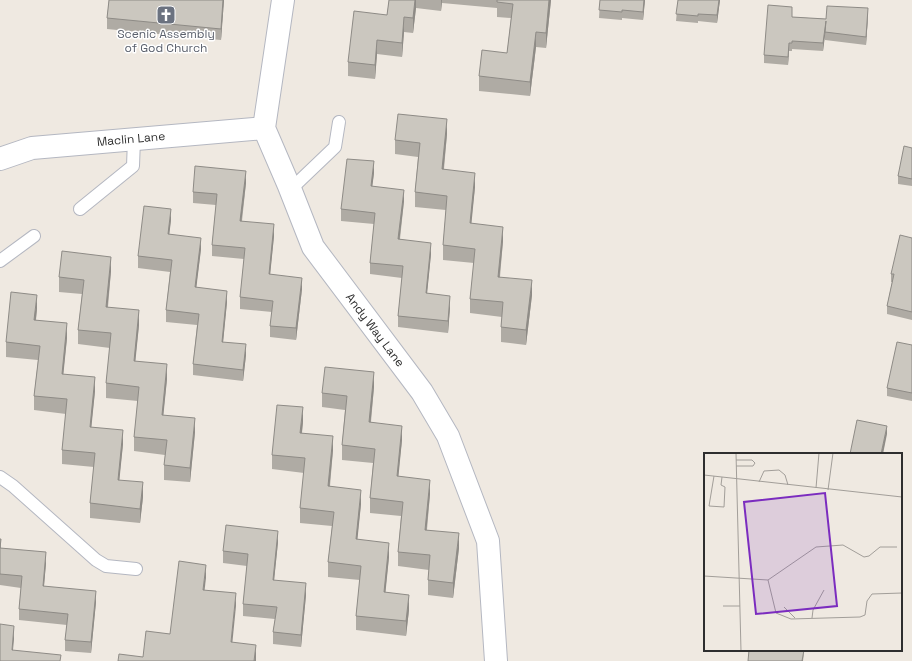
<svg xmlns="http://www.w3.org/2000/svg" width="912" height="661" viewBox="0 0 912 661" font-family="'Space Grotesk',sans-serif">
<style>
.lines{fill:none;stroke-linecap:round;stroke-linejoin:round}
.lane-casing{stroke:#b4b7c1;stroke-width:14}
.street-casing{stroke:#b4b7c1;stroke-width:24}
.lane{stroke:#fff;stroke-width:12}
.street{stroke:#fff;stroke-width:22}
.wall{fill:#afaba4}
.shaded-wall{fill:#8e8b86}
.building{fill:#cbc7bf;stroke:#8e8b86}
.labels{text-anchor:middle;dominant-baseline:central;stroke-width:3;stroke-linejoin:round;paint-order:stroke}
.worship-label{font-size:12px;fill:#5b616d;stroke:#fff}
.street-label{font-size:12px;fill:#2e2e2e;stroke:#fff}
.inset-road{fill:none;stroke:#a29e99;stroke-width:1}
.view{fill:#7b2cbf;fill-opacity:0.15;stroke:#7b2cbf;stroke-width:2}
.inset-edge{fill:none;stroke:#2e2e2e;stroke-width:2}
</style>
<rect width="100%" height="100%" fill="#efe9e1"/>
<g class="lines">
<!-- lane casing -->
<g class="lane-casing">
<g id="lane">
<polyline points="291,189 335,147 339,122"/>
<polyline points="80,209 133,166 134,139"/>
<polyline points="0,261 34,236"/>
<polyline points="0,477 13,486 96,560 106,566 136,569"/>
</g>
</g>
<!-- street casing -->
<g class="street-casing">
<g id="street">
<polyline points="283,0 264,128 289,186 313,247 422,392 448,436 488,541 496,661"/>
<polyline points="0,159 32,148 264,128"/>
</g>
</g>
<!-- lane -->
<use href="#lane" class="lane"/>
<!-- street -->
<use href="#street" class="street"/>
</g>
<!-- wall -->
<g class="wall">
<polygon points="109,0 224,0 221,40 107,29 107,18"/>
<polygon points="389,0 551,0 546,48 536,47 530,96 479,91 479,76 507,53 511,18 497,17 497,8 442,3 441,11 416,8 413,33 404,32 402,57 377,54 375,79 348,76 348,62 387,15"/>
<polygon points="600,0 645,0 643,20 622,18 622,20 599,18"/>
<polygon points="678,0 720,0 717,23 698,21 698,23 676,21"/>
<polygon points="868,16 866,45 825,40 825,33 823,51 792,49 792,51 789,51 788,65 764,63 764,55 792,17 826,19"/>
<polygon points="447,134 444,169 475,187 471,223 503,241 500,277 532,295 526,345 501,342 501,327 502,317 470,313 470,299 474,263 443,260 443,245 446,210 415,207 415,192 418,157 395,154 395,140"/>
<polygon points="912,148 912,186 898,184 898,176"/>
<polygon points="374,173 372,186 404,201 400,239 431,254 427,293 450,307 448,333 398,327 398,316 402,278 370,274 370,263 374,224 341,221 341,209"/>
<polygon points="246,183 242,221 274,236 270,274 302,289 296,340 270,337 270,326 272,312 240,309 240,297 244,259 212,256 212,245 216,205 193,203 193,192"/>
<polygon points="171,220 169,234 201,249 196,287 227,302 223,342 246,355 243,381 193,375 193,364 197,325 166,322 166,310 170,272 138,268 138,256"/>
<polygon points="912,238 912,320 887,314 887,306 892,282 891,282 891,274"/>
<polygon points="111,271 108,307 139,325 135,361 167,379 163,415 195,432 190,482 164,480 164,465 165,455 134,451 134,437 138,401 106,398 106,383 110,348 78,344 78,330 82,294 59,292 59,277"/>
<polygon points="37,309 36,320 67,338 63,374 95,391 91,427 123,444 119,480 143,497 140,523 90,518 90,503 94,467 62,464 62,450 66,414 34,410 34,396 38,360 6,357 6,342"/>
<polygon points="912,345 912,401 887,396 887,388"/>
<polygon points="374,387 371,422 402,440 398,476 430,494 427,530 459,548 453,598 428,595 428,580 429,570 398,566 398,552 401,516 370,513 370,498 373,463 342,460 342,445 345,410 322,407 322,393"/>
<polygon points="303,422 302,433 333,450 330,486 361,504 357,539 389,557 385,593 409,610 406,636 356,630 356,616 360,580 328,577 328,562 332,526 300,523 300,508 304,473 272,469 272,455"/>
<polygon points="0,539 1,548 46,563 44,586 96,602 91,653 65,651 65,640 67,625 19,620 19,609 21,588 0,585"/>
<polygon points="278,542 274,580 306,595 301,647 273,644 273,632 275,619 243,616 243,604 247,566 223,563 223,551"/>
</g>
<!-- shaded-wall -->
<g class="shaded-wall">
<polygon points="223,0 224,0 221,40 221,29"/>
<polygon points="415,0 416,0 416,8 413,33 413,18"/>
<polygon points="441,0 442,0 441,11"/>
<polygon points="549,0 551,0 546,48 546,33"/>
<polygon points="644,0 645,0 643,20 643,12"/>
<polygon points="719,0 720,0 717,23 717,15"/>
<polygon points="868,8 868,16 866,45 866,37"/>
<polygon points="404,17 404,32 402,57 402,43"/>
<polygon points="826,21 826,28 823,51 823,43"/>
<polygon points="536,32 536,47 530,96 530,82"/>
<polygon points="377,40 377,54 375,79 375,65"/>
<polygon points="789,43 789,51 788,65 788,57"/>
<polygon points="447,119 447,134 442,184 442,169"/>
<polygon points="374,161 374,173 371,197 371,186"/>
<polygon points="246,171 246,183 240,232 240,221"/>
<polygon points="475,173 475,187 470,238 470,223"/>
<polygon points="404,190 404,201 398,251 398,239"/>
<polygon points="171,209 171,220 168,245 168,234"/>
<polygon points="274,224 274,236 269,286 269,274"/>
<polygon points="503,227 503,241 498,291 498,277"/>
<polygon points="201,238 201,249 195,299 195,287"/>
<polygon points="431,243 431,254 426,304 426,293"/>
<polygon points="111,257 111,271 106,321 106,307"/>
<polygon points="302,278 302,289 296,340 296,328"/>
<polygon points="532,280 532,295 526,345 526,330"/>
<polygon points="227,291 227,302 222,353 222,342"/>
<polygon points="37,295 37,309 34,334 34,320"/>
<polygon points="450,296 450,307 448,333 448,321"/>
<polygon points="139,310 139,325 134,375 134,361"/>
<polygon points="67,323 67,338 62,388 62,374"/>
<polygon points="246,344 246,355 243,381 243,370"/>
<polygon points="167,364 167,379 162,429 162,415"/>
<polygon points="374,372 374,387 369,437 369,422"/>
<polygon points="95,377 95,391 90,441 90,427"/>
<polygon points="303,407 303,422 300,447 300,433"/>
<polygon points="195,418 195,432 190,482 190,468"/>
<polygon points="402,426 402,440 397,491 397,476"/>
<polygon points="887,426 887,434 883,454 881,454"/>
<polygon points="123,430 123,444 118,494 118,480"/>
<polygon points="333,436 333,450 328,501 328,486"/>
<polygon points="430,480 430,494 425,544 425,530"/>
<polygon points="143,482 143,497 140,523 140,509"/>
<polygon points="361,490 361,504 356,554 356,539"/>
<polygon points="278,531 278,542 273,591 273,580"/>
<polygon points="459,533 459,548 453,598 453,583"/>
<polygon points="389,543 389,557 384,607 384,592"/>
<polygon points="46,552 46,563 43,597 43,586"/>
<polygon points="206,565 206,578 203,603 203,590"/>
<polygon points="306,583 306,595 301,647 301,635"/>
<polygon points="96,591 96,602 91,653 91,642"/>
<polygon points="236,593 236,606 231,656 231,642"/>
<polygon points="409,595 409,610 406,636 406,621"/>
<polygon points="14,626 14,639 12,661 12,650"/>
<polygon points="256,645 256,661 254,661"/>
<polygon points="804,650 803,661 802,661"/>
</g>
<!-- building -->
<g class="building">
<polygon points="109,0 223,0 221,29 107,18"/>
<polygon points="389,0 415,0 413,18 404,17 402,43 377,40 375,65 348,62 354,11 387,15"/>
<polygon points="497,0 549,0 546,33 536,32 530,82 479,76 482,50 507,53 513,4 497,2"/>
<polygon points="600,0 644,0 643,12 622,10 622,12 599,10"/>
<polygon points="678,0 719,0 717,15 698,14 698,16 676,14"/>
<polygon points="768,5 792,7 792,17 826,19 827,6 868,8 866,37 825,32 826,21 823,43 792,41 792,43 789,43 788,57 764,55"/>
<polygon points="398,114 447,119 442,169 475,173 470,223 503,227 498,277 532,280 526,330 501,327 503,302 470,299 475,249 443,245 447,196 415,192 420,143 395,140"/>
<polygon points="904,146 912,148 912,179 898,176"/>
<polygon points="347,159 374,161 371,186 404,190 398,239 431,243 426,293 450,296 448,321 398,316 403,266 370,263 375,213 341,209"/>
<polygon points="195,166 246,171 240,221 274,224 269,274 302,278 296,328 270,326 273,301 240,297 245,248 212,245 217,194 193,192"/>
<polygon points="144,206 171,209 168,234 201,238 195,287 227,291 222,342 246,344 243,370 193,364 199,314 166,310 172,260 138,256"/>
<polygon points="900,235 912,238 912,312 887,306 894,274 891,274"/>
<polygon points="62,251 111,257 106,307 139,310 134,361 167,364 162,415 195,418 190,468 164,465 167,440 134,437 139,387 106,383 111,333 78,330 84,280 59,277"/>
<polygon points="11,292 37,295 34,320 67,323 62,374 95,377 90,427 123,430 118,480 143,482 140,509 90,503 95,453 62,450 67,399 34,396 40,346 6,342"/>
<polygon points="897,342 912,345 912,393 887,388"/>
<polygon points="325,367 374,372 369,422 402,426 397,476 430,480 425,530 459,533 453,583 428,580 430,555 398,552 403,502 370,498 375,449 342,445 347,396 322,393"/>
<polygon points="277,405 303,407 300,433 333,436 328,486 361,490 356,539 389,543 384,592 409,595 406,621 356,616 361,566 328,562 334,512 300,508 305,458 272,455"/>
<polygon points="857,420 887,426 881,454 850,454"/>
<polygon points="226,525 278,531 273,580 306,583 301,635 273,632 277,607 243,604 248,554 223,551"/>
<polygon points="0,539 1,539 0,548 46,552 43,586 96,591 91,642 65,640 68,614 19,609 22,576 0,574"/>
<polygon points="179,561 206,565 203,590 236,593 231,642 256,645 254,661 118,661 119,654 143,657 146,631 170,634"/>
<polygon points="0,624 14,626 12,650 61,655 60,661 0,661"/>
<polygon points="749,650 804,650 802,661 748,661"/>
</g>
<!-- icons -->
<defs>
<g id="church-square" transform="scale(1)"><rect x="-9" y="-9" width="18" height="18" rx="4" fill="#6b7280" stroke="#fff"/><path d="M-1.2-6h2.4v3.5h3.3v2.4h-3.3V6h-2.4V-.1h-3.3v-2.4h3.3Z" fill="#fff"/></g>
</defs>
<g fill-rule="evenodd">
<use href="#church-square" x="166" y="15"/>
</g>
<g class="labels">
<!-- worship labels -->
<g class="worship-label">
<text x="166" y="34">Scenic Assembly<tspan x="166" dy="14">of God Church</tspan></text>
</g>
<!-- street labels -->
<g class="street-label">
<text transform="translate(131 139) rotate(-5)">Maclin Lane</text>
<text transform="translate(375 330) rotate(53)">Andy Way Lane</text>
</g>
</g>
<!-- overview -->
<g transform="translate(704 453)">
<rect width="198" height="198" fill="#efe9e1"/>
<path class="inset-road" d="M32,0L37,198M32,7H48L51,10L49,13H32M0,22L198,44M10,23L5,53L20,54L21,34L17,32L18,24M55,29L60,18L75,17L81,22L84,32M112,35L115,0M124,37L129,0M0,123L64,127L112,94L139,92L160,104L165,103L176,94H193M64,127L72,160L87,166L156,164L161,162L163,148L168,141L198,140M19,153H36M80,154L91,165M108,165L109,157L120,137"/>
<path class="view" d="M121,40L133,153L52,161L40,49Z"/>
<rect width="198" height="198" class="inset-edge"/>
</g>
</svg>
